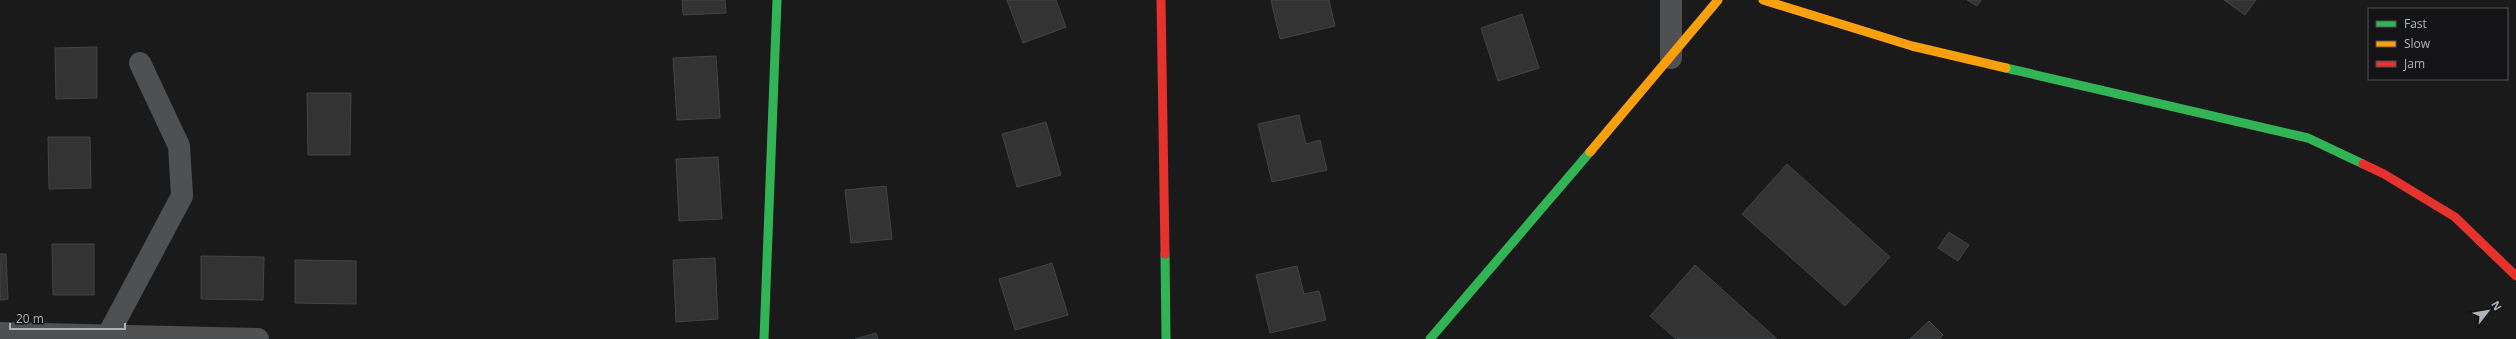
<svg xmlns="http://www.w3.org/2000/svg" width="2516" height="339" viewBox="0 0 2516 339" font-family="'Open Sans',sans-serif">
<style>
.building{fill:#333334;stroke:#424446}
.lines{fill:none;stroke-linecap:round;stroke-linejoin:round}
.street{stroke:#4e5052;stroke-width:22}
.fast{stroke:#30b455;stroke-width:9}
.slow{stroke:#ff9f0a;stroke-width:9}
.jam{stroke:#e5322d;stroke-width:9}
</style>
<rect width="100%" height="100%" fill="#1a1a1a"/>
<!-- building -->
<g class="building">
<polygon points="682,0 725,0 726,13 683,15"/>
<polygon points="1007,0 1056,0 1066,27 1023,43"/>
<polygon points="1271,0 1329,0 1335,26 1280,39"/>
<polygon points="1967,0 1981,0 1977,6"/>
<polygon points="2224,0 2256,0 2245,15"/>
<polygon points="1522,14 1539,68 1498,81 1481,28"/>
<polygon points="97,47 97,98 56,99 55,48"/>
<polygon points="716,56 720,118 677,120 673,58"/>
<polygon points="307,93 351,93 350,155 308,155"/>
<polygon points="1299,115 1306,144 1320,140 1327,170 1272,182 1258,124"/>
<polygon points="1046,122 1061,175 1017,187 1002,134"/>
<polygon points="48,137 90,137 91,188 49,189"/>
<polygon points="718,157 722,219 679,221 676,159"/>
<polygon points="1787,164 1890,257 1845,306 1742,214"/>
<polygon points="886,186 892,239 851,243 845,190"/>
<polygon points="1949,232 1969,245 1958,261 1938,248"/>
<polygon points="52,244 94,244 94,295 53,295"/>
<polygon points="0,254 6,254 8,299 0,300"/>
<polygon points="201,256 264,257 263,300 201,299"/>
<polygon points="715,258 718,319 676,322 673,260"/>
<polygon points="295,260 356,261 356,304 295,303"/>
<polygon points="1052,263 1068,315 1015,330 999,279"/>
<polygon points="1695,265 1777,339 1676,339 1650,316"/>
<polygon points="1297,266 1304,294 1319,291 1326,320 1270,333 1256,275"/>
<polygon points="1929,321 1943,335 1939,339 1910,339"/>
<polygon points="876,333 878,339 855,339"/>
</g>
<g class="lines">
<!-- street -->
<g class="street">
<polyline points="1671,0 1671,58"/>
<polyline points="0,333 258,339"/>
<polyline points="108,335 182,196 179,146 140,63"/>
</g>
<!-- fast -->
<g class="fast">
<polyline points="2006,68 2308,138 2363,164"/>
<polyline points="1165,254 1166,339"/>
<polyline points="764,339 777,0"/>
<polyline points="1430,339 1590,152"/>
</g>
<!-- slow -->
<g class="slow">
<polyline points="1763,0 1912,46 2006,68"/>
<polyline points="1590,152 1718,0"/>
</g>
<!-- jam -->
<g class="jam">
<polyline points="1161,0 1165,254"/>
<polyline points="2363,164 2384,174 2455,217 2516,276"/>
</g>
</g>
<!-- legend -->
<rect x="2368" y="8" width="140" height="72" fill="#141416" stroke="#515357"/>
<rect x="2376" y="21" width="20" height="6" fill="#30b455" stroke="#515357"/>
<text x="2404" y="28" font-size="12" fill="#acb2b9">Fast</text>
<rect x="2376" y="41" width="20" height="6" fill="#ff9f0a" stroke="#515357"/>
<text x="2404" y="48" font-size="12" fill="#acb2b9">Slow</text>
<rect x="2376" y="61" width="20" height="6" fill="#e5322d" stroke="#515357"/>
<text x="2404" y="68" font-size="12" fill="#acb2b9">Jam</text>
<!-- north arrow -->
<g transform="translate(2488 311) rotate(59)" stroke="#141416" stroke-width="3" paint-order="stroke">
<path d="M0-3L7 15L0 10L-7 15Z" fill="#acb2b9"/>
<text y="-6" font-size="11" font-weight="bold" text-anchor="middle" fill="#acb2b9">N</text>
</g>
<!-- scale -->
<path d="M10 323v6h115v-6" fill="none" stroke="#acb2b9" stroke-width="2"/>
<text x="16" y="323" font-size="12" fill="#acb2b9" stroke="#141416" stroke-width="3" paint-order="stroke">20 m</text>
</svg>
